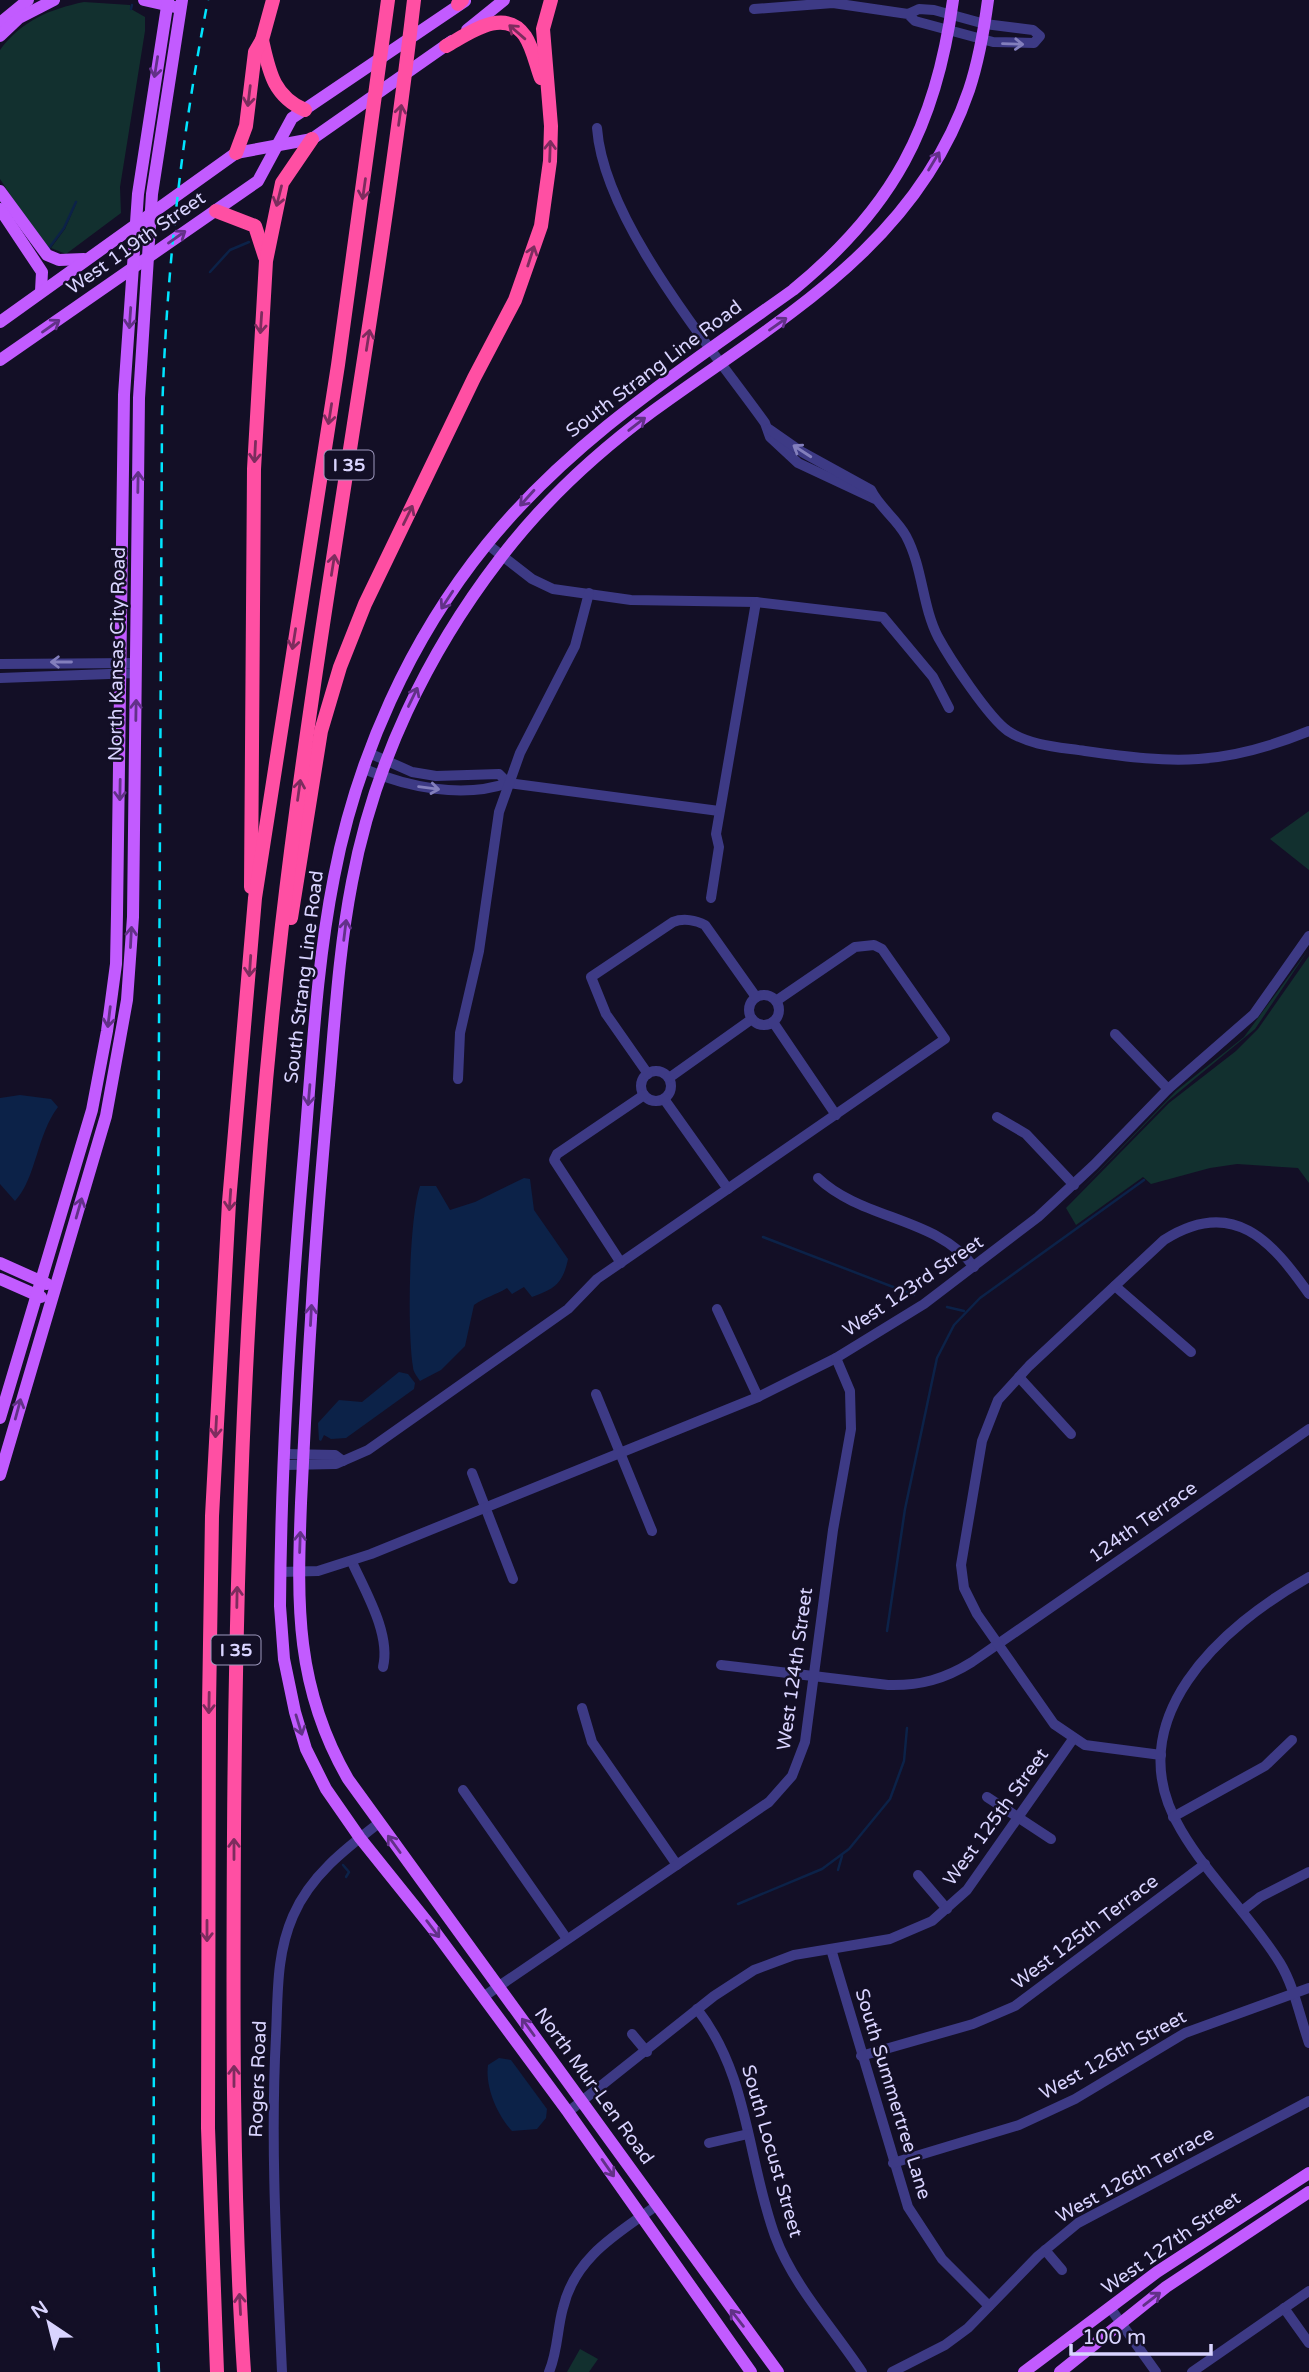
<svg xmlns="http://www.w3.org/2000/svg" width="1309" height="2372" viewBox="0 0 1309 2372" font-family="'Varela Round',sans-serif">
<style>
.green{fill:#12302f}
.water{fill:#0c2248}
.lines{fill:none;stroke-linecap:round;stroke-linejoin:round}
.stream{stroke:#0c2248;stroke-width:2.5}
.minor{stroke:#3d3a85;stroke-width:10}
.major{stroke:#c25bff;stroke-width:12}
.highway{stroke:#ff4fa3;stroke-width:14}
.rail{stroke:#00e5ff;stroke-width:2.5;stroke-dasharray:10 9;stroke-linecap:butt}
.oneway{stroke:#7d2c5e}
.oneway2{stroke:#837fbc}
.oneway3{stroke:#623188}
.labels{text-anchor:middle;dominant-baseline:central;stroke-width:5;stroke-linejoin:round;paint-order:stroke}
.shield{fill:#130f26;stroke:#9e99be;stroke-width:2}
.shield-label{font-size:18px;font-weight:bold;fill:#d9d4ff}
.street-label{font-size:19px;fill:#d9d4ff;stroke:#130f26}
</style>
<rect width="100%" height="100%" fill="#130f26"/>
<!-- green -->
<g class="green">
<path d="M84,2L130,5L131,9L145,17V31L120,187L121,213L66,254L51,248L65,229L77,202L64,228L49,247L37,236L0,179V50C21,21 50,9 84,2Z"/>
<polygon points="1309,811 1309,870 1270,839"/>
<polygon points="1309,949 1255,1029 1168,1101 1065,1206 1176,1091 1244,1037"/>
<polygon points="1309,956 1309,1183 1298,1168 1237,1164 1210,1168 1151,1184 1143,1177 1076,1225 1066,1208 1169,1103 1236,1051 1258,1029"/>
<polygon points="580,2349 598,2359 589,2372 567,2372"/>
</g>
<!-- water -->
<g class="water">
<path d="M20,1095L51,1099L58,1107C37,1134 36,1179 15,1201L0,1184V1098Z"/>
<path d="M524,1178L530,1179L534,1210L568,1259C563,1283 555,1289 532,1297L524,1287L512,1294L507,1288C496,1295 485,1297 474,1305L465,1346L441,1370L420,1381C417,1376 413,1372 413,1367C407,1331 409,1218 420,1186H436L450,1210L475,1202Z"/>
<polygon points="399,1372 408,1374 415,1383 414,1389 346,1438 331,1439 324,1435 321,1441 319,1440 318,1423 339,1400 362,1402"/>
<path d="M499,2058L511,2060L547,2109L546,2118L537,2129L512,2131C497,2115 485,2087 488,2065Z"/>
</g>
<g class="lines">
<!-- stream -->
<g class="stream">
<polyline points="131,9 132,5"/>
<polyline points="49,248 64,228 76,202"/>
<polyline points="210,272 230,250 249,242"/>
<polyline points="763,1237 914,1295"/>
<polyline points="947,1307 964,1311"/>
<polyline points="887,1631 905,1509 937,1358 954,1325 980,1298 1144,1180"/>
<polyline points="343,1865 349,1872 346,1877"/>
<polyline points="838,1870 842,1856"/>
<polyline points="738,1904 822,1869 849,1849 890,1799 904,1761 907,1728"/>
</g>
<!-- minor -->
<g class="minor">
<polyline points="754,9 833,3 908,14 919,9 934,10 985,24 1033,30 1040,36 1034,43 993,42 915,21 908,14"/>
<path d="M597,128C604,222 710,346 765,423L770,437L798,463L875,499"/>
<path d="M769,429L802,452L871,490C879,507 897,519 906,536C923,568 922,606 938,637C950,659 989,718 1008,731C1031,746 1059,747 1085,751C1175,764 1223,766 1309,731"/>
<polyline points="487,544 532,579 553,589 631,600 756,602 883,617 933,677 949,708"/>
<polyline points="0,664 136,663"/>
<polyline points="0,678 136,673"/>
<polyline points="369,753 412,772 436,776 499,774 508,783"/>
<path d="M364,769C408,787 462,799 508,783L719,811"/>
<polyline points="711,898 719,847 716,834 756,602"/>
<circle cx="764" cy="1010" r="15"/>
<polyline points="773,1022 836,1115"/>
<polyline points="1115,1034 1168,1089"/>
<circle cx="656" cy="1086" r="15"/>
<path d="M648,1074L606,1014L591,977L673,922C683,918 696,920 705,925L756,997"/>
<polyline points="669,1078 752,1019"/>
<polyline points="458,1079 460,1033 479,951 499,812 520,753 575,646 589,593"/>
<polyline points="664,1099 728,1189"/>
<polyline points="997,1117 1026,1134 1074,1185"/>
<path d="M818,1178C862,1220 937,1217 974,1267"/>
<polyline points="621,1263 554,1160 557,1154 644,1095"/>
<polyline points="1115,1286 1191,1352"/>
<polyline points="717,1309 758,1397"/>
<polyline points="1019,1377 1071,1434"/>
<polyline points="596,1394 652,1531"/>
<polyline points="285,1454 335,1455 343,1461"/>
<polyline points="285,1465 336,1464 368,1450 568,1309 597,1279 945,1039 882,949 874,945 855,947 776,1001"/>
<polyline points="472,1473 513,1579"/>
<path d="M352,1562C365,1591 391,1634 383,1667"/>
<polyline points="280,1572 318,1571 371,1554 758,1397 836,1358 924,1304 1038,1217 1094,1165 1168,1089 1254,1014 1309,936"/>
<path d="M1309,1577C1222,1626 1115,1720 1181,1830C1209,1878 1251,1916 1280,1963C1294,1986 1300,2017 1309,2043"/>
<path d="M721,1665L888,1685C920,1686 945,1679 972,1662L1309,1429"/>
<polyline points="582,1708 592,1742 677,1865"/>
<path d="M1161,1755L1085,1745L1054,1724L977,1614L964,1588L961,1565L982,1441L998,1400L1029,1366L1164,1240C1233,1196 1272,1241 1309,1294"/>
<polyline points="463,1790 567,1939"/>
<polyline points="987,1797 1051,1839"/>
<polyline points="1173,1817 1265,1766 1292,1740"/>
<polyline points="918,1875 947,1909"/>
<polyline points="1242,1911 1260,1897 1309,1872"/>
<polyline points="831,1949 908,2207 942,2259 989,2306"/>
<polyline points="483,1997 769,1802 792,1776 805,1742 833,1530 851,1429 850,1391 836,1358"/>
<path d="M697,2009C749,2075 747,2159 775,2236C793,2285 833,2328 862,2372"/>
<polyline points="632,2034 647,2052"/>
<polyline points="861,2056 973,2024 1015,2006 1205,1864"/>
<polyline points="568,2112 714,1996 754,1970 794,1955 890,1939 932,1921 967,1890 1073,1739"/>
<polyline points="709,2143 748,2134"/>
<polyline points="893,2163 1019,2125 1075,2099 1185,2033 1309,1988"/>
<polyline points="1045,2250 1062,2270"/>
<polyline points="1284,2308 1309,2343"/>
<polyline points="1111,2309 1156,2372"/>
<path d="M282,2372C277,2260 270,2148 276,2036C278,1995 276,1955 293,1916C310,1876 345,1849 379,1823"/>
<path d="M549,2372C558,2351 557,2329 563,2308C575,2257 617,2234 656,2206"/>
<polyline points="892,2372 945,2345 968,2328 1038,2256 1078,2223 1309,2101"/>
<polyline points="1192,2372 1309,2291"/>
</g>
<!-- major -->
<g class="major">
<polyline points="144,0 175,7"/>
<polyline points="0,23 28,0"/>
<polyline points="467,30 504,0"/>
<polyline points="0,36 19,18 54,0"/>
<polyline points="0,191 47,255 59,260 84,259"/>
<polyline points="0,209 42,272 41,291"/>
<polyline points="0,322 236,153 312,139 452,41"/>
<polyline points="0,360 258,181 292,118 465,1"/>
<polyline points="0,1263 47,1284"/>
<polyline points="0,1279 41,1297"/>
<polyline points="0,1418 92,1110 107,1031 116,964 117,914 124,395 138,194 168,0"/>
<polyline points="0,1475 106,1116 127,1000 133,917 139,398 152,194 182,0"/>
<path d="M751,2372L568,2112L433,1929L360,1838L326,1789L306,1749L295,1712L284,1659L280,1606C281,1455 291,1304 304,1154C312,1062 316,968 334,877C357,757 410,639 487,544C573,438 683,369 793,290C893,208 936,127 953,0"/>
<path d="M778,2372L348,1779C295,1687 297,1605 301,1503C304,1441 307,1380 311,1319C315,1241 322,1163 329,1085C335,1017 339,949 352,882C374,764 427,654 499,560C542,503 596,453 653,411C778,320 916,246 969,90C979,60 984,30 988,0"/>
<polyline points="1024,2372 1157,2272 1309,2173"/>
<polyline points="1060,2372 1166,2287 1309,2192"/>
</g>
<!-- highway -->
<g class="highway">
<polyline points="458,4 462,0"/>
<path d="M262,40C269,71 273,96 305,110"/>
<path d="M446,46C468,34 504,6 525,36C533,48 536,65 541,78"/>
<polyline points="236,153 246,126 255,52 262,40 273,0"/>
<polyline points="216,211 255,226 265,257"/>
<polyline points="251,887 254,469 266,261 282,183 312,139"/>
<polyline points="291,918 321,731 340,667 365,604 474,378 515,300 541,226 550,161 551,126 543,29 551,0"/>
<polyline points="217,2372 208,2128 209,1707 212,1516 229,1202 255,898 338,365 388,0"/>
<path d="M244,2372C232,2192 233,2013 234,1833C236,1529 247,1227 282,925C318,615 378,309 414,0"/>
</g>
<!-- rail -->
<path class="rail" d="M159,2372L153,2253L162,416C166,276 181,137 208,0"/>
</g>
<!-- one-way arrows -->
<defs><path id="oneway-shaft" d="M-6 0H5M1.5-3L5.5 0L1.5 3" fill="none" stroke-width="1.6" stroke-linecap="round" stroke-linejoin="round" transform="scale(1.75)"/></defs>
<g class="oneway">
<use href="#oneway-shaft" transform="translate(517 32) rotate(-139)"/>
<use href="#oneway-shaft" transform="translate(249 96) rotate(97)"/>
<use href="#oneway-shaft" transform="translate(400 115) rotate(-82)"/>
<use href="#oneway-shaft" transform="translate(550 151) rotate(-88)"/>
<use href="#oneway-shaft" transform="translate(364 189) rotate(98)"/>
<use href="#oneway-shaft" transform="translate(279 196) rotate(104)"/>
<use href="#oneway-shaft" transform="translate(531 256) rotate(-72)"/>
<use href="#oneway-shaft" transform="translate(261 323) rotate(94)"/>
<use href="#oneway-shaft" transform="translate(368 340) rotate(-81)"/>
<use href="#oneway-shaft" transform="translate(330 414) rotate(99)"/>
<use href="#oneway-shaft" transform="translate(255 452) rotate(93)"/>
<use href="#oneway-shaft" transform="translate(408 515) rotate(-64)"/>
<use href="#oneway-shaft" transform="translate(333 565) rotate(-81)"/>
<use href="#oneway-shaft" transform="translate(294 639) rotate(99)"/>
<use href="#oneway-shaft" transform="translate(299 790) rotate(-82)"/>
<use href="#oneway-shaft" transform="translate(250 966) rotate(94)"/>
<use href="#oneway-shaft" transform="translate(230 1200) rotate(94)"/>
<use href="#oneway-shaft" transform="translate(216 1427) rotate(93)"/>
<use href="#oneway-shaft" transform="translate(237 1597) rotate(-89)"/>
<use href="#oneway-shaft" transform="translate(209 1703) rotate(91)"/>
<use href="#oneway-shaft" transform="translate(234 1849) rotate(-90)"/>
<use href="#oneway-shaft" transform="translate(207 1931) rotate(90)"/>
<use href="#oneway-shaft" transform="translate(234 2076) rotate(-90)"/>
<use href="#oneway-shaft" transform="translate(240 2304) rotate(-93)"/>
</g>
<g class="oneway2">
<use href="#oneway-shaft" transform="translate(1013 44) rotate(2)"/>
<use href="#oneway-shaft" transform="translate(802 451) rotate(-147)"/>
<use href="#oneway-shaft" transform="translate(61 662) rotate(180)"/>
<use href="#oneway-shaft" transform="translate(429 788) rotate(7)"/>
</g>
<g class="oneway3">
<use href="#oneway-shaft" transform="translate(156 67) rotate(99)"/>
<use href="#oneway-shaft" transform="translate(934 161) rotate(-59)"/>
<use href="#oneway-shaft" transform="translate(177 237) rotate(-35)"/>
<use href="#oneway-shaft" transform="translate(130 318) rotate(94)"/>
<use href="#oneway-shaft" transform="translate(778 324) rotate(-35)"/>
<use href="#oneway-shaft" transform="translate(51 326) rotate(-35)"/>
<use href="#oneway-shaft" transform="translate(637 424) rotate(-38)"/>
<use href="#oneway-shaft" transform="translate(138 482) rotate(-89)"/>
<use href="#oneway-shaft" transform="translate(527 498) rotate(132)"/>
<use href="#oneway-shaft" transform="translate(447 600) rotate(123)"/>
<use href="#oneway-shaft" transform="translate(413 697) rotate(-64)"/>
<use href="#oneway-shaft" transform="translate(136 710) rotate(-89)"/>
<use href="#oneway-shaft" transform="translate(120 790) rotate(91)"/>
<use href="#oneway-shaft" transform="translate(345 930) rotate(-83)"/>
<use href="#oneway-shaft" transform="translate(131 937) rotate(-87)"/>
<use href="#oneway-shaft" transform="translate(109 1017) rotate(97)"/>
<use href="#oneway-shaft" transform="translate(309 1095) rotate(95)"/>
<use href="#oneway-shaft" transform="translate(79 1208) rotate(-74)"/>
<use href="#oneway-shaft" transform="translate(311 1315) rotate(-87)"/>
<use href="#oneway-shaft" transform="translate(18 1409) rotate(-75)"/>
<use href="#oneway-shaft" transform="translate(300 1542) rotate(-88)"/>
<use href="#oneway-shaft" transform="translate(299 1725) rotate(73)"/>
<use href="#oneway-shaft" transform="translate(394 1844) rotate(-126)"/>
<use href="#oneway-shaft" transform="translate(433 1929) rotate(53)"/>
<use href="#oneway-shaft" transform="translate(528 2027) rotate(-126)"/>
<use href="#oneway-shaft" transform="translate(608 2168) rotate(55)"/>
<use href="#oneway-shaft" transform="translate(1152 2299) rotate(-38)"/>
<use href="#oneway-shaft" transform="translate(737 2318) rotate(-128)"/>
</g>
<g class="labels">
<!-- shield labels -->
<g class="shield">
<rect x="324.5" y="450.5" width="49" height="29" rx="5"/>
<rect x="211.5" y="1635.5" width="49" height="29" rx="5"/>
</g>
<g class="shield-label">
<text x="349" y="465">I 35</text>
<text x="236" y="1650">I 35</text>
</g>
<!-- street labels -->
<g class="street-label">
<text transform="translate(136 243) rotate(-35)">West 119th Street</text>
<text transform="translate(654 369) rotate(-37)">South Strang Line Road</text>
<text transform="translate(117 654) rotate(-89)">North Kansas City Road</text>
<text transform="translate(304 977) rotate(-83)">South Strang Line Road</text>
<text transform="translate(913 1286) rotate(-34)">West 123rd Street</text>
<text transform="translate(1143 1522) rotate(-35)">124th Terrace</text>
<text transform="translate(795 1669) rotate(-82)">West 124th Street</text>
<text transform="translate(996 1817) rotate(-54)">West 125th Street</text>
<text transform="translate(1085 1932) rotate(-37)">West 125th Terrace</text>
<text transform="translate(1113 2055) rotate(-29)">West 126th Street</text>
<text transform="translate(258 2079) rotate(-88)">Rogers Road</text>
<text transform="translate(594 2086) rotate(54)">North Mur-Len Road</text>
<text transform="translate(893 2094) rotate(73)">South Summertree Lane</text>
<text transform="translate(772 2151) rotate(74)">South Locust Street</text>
<text transform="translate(1135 2175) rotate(-29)">West 126th Terrace</text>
<text transform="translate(1171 2243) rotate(-35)">West 127th Street</text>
</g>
</g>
<!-- north arrow -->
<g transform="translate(49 2323) rotate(325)" stroke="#130f26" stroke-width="5" paint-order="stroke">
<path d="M0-5L12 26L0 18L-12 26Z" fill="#d9d4ff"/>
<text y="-10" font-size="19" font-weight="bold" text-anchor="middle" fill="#d9d4ff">N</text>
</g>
<!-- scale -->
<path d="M1071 2344v10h140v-10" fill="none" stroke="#d9d4ff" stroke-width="3.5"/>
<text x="1082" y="2344" font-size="21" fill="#d9d4ff" stroke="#130f26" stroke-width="5" paint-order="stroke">100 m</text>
</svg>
